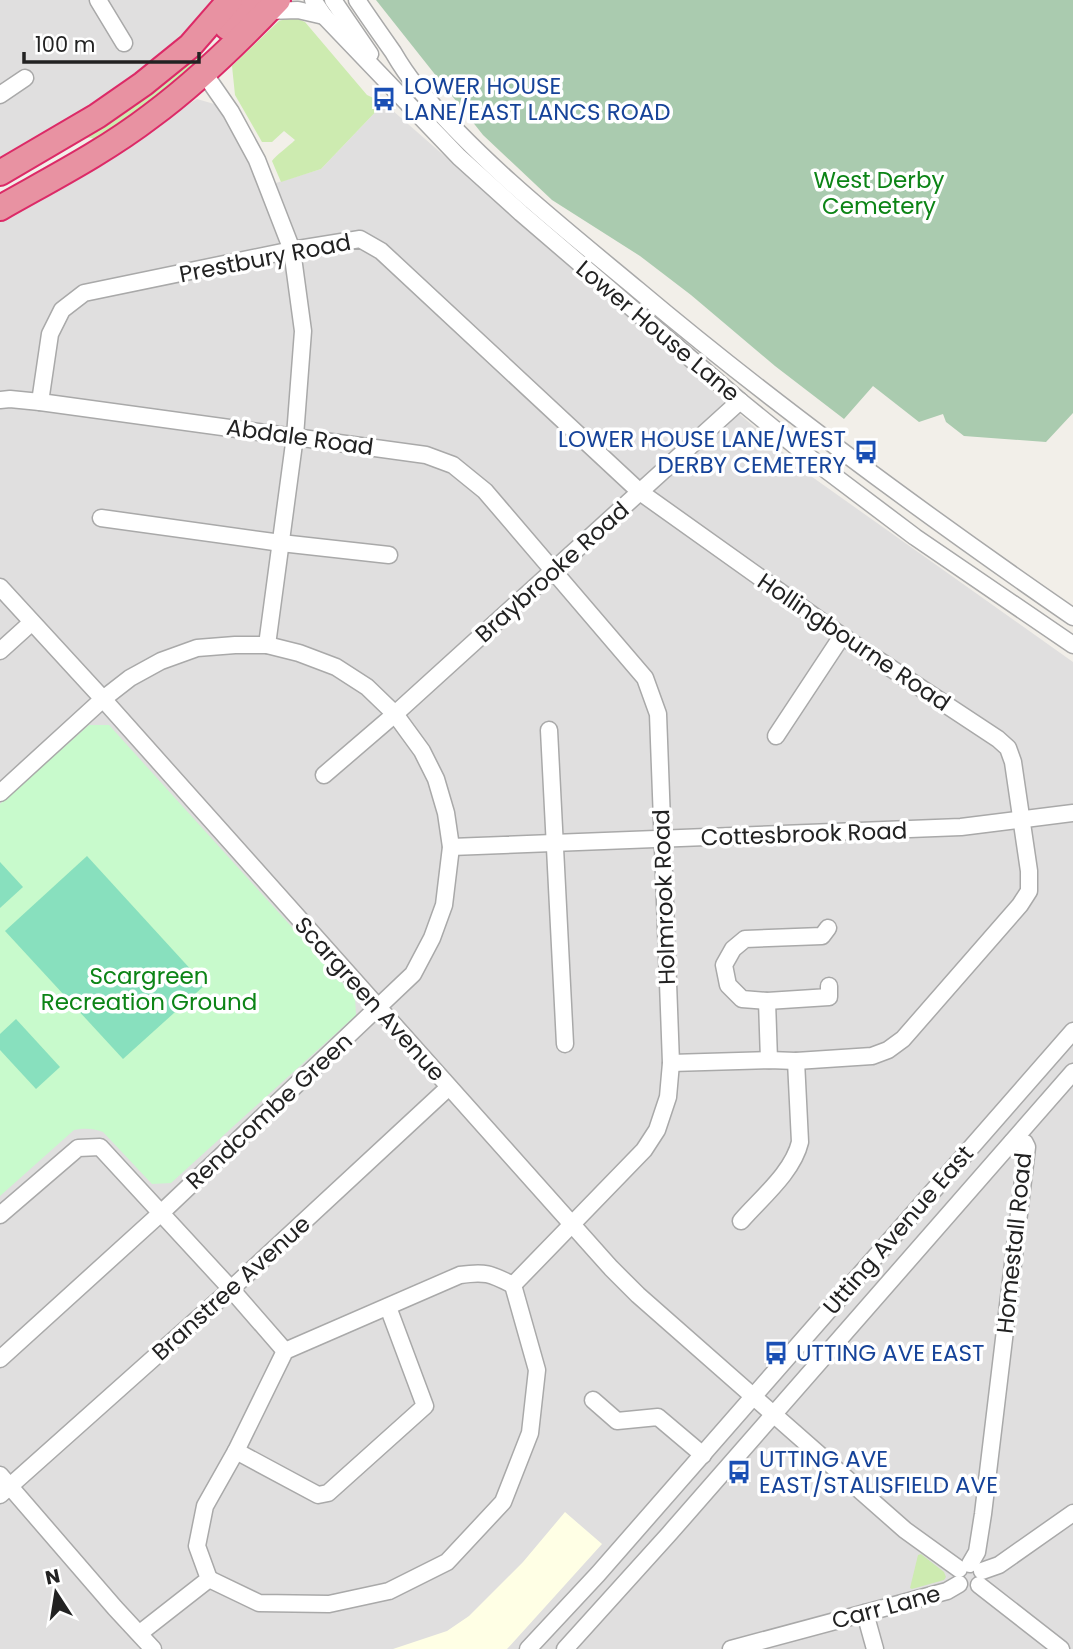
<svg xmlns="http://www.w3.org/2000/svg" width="1073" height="1649" viewBox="0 0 1073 1649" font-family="Poppins,sans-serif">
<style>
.residential{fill:#e0dfdf}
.education{fill:#ffffe5}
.grass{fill:#cdebb0}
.cemetery{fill:#aacbaf}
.park{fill:#c8facc}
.pitch{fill:#88e0be}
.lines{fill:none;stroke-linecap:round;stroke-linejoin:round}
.minor-casing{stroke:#a9a9a9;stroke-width:19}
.highway-casing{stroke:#dc2a67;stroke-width:28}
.minor{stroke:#fff;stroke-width:16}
.highway{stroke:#e892a2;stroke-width:24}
.labels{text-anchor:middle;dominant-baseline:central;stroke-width:7;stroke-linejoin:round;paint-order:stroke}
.transit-label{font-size:23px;fill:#164399;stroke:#fff;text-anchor:start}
.park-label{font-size:23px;fill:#0c8416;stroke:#fff}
.street-label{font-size:23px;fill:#222;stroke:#fff}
</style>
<rect width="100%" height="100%" fill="#f2efe9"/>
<!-- residential -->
<g class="residential">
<polygon points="0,0 230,0 190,46 0,173"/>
<polygon points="197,99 221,106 263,187 321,169 384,103 808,474 1073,662 1073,1649 0,1649 0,220"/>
</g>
<!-- education -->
<polygon class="education" points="565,1512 602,1544 507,1649 393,1649 447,1631 469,1616 523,1562"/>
<!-- grass -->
<g class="grass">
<path d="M289,18L298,19L305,22L367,95L384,103L321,169L281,182L272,161C275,156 289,146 295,140L284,131L272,142H262L235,95L232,66L279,21Z"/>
<polygon points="202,54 204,56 152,100 94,140 92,138 82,137 116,111 173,77"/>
<polygon points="921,1554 944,1572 946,1577 944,1580 912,1589 910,1588 918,1555"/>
</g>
<!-- cemetery -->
<polygon class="cemetery" points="376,0 1073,0 1073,413 1046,442 964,436 946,422 943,414 919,422 873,386 844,419 775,366 691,295 640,256 552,200 483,135"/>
<!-- park -->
<path class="park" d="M89,725H109L355,997L356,1015L171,1183L152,1184L103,1132C92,1128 85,1128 74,1130L0,1196V804Z"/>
<!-- pitch -->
<g class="pitch">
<polygon points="87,856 205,985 123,1059 5,931"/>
<polygon points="0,862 23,887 0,908"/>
<polygon points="16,1019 60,1067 36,1089 0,1050 0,1034"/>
</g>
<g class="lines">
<!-- minor casing -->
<g class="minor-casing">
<g id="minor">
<polyline points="98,0 124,43"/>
<polyline points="313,0 324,16 459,157 521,213 740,401 805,454 915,537 1073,645"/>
<polyline points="333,0 370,54"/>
<path d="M357,0C369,18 381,35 393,52C400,64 408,76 417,87C482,164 561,226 638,290C777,407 924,514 1073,617"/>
<polyline points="267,11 298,10 324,16"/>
<polyline points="204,73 231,112 257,160 292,250 303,331 295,436 267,645"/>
<polyline points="0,95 25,78"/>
<polyline points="0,400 10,399 40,402 426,455 453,465 485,491 645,678 658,714 671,1063 668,1097 657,1130 644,1150 513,1285"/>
<polyline points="40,402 50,334 62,310 84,293 292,250 360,239 381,251 640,492 842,636 998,739 1008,748 1013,762 1029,871 1029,891 1020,905 903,1039 888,1050 872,1056 796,1061 769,1060 671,1063"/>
<polyline points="101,518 281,543 389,555"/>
<polyline points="0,587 103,699 611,1268 638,1295 905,1530 959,1569"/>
<polyline points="0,651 31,623"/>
<polyline points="549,730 565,1044"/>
<polyline points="776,736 842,636"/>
<polyline points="324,775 395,714 740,401"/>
<polyline points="0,793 103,699 130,678 161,661 197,648 235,645 267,645 299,653 336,667 367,687 395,714 422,751 436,779 446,813 451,847 444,905 432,938 413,974 161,1213 0,1359"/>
<polyline points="451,847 961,827 1073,813"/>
<polyline points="828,928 822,936 745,939 733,949 724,965 728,985 742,999 767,1001 829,997 829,986"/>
<polyline points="767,1001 769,1060"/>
<polyline points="0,1215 78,1148 100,1147 231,1289 285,1351"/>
<path d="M741,1221C761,1198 793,1172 800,1142L796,1061"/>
<polyline points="593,1400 617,1421 658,1417 703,1455"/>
<polyline points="236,1451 318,1495 328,1493 425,1406 388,1307"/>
<polyline points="0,1475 115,1608 153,1649"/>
<polyline points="0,1495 231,1289 449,1087"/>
<polyline points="970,1564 977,1552 983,1514 1027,1147 1025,1143 1012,1142"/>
<polyline points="982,1571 999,1565 1073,1513"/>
<polyline points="209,1579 259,1603 329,1604 389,1591 447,1562 503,1502 530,1433 537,1370 513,1285"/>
<polyline points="979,1585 1061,1649"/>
<polyline points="865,1613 875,1649"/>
<path d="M140,1633L209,1579L197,1546L205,1506L236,1451L285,1351L460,1275C486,1271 491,1274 513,1285"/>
<polyline points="528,1649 598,1574 1073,1031"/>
<polyline points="565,1649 669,1534 1073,1072"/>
<polyline points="731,1649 947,1591 959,1584"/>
</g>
</g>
<!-- highway casing -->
<g class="highway-casing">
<g id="highway">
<polyline points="227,27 254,0"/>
<polyline points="0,173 97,116 143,84 190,46 230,0"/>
<path d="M0,208C51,179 104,152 151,116C197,82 239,41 278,0"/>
</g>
</g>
<!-- minor -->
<use href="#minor" class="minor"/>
<!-- highway -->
<use href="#highway" class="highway"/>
</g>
<!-- icons -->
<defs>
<g id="bus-bare" transform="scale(1.89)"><path d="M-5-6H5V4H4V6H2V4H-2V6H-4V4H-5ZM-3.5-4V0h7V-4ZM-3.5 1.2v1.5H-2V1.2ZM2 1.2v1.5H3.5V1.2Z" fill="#1a4fb4" stroke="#fff" stroke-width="2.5" paint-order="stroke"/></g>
</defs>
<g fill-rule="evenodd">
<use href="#bus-bare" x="384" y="99"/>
<use href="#bus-bare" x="866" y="452"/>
<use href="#bus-bare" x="776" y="1353"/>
<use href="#bus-bare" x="739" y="1472"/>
</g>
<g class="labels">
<!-- transit labels -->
<g class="transit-label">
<text x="404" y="86">LOWER HOUSE<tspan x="404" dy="26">LANE/EAST LANCS ROAD</tspan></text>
<text x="846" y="439" text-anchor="end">LOWER HOUSE LANE/WEST<tspan x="846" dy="26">DERBY CEMETERY</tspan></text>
<text x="796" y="1353">UTTING AVE EAST</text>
<text x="759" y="1459">UTTING AVE<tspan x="759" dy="26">EAST/STALISFIELD AVE</tspan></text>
</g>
<!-- park labels -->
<g class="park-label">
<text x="879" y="180">West Derby<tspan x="879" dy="26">Cemetery</tspan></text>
<text x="149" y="976">Scargreen<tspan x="149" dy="26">Recreation Ground</tspan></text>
</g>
<!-- street labels -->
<g class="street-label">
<text transform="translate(265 258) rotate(-11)">Prestbury Road</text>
<text transform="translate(658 331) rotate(40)">Lower House Lane</text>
<text transform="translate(300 437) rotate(8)">Abdale Road</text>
<text transform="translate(552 572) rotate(-42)">Braybrooke Road</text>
<text transform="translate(854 642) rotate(34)">Hollingbourne Road</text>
<text transform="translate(804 834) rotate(-2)">Cottesbrook Road</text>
<text transform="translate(664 897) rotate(-92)">Holmrook Road</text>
<text transform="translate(370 999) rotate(48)">Scargreen Avenue</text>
<text transform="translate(269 1111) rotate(-43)">Rendcombe Green</text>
<text transform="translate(898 1230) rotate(-49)">Utting Avenue East</text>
<text transform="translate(1014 1243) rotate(-84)">Homestall Road</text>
<text transform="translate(231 1288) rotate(-42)">Branstree Avenue</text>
<text transform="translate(886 1607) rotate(-15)">Carr Lane</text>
</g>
</g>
<!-- north arrow -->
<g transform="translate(56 1593) rotate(348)" stroke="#ffffff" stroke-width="5" paint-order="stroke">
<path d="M0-5L12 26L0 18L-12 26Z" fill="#222222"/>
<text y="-10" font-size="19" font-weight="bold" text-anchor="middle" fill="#222222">N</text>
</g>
<!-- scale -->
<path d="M24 52v10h175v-10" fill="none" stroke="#222222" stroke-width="3.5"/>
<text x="35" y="52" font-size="21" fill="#222222" stroke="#ffffff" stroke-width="5" paint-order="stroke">100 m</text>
</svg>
